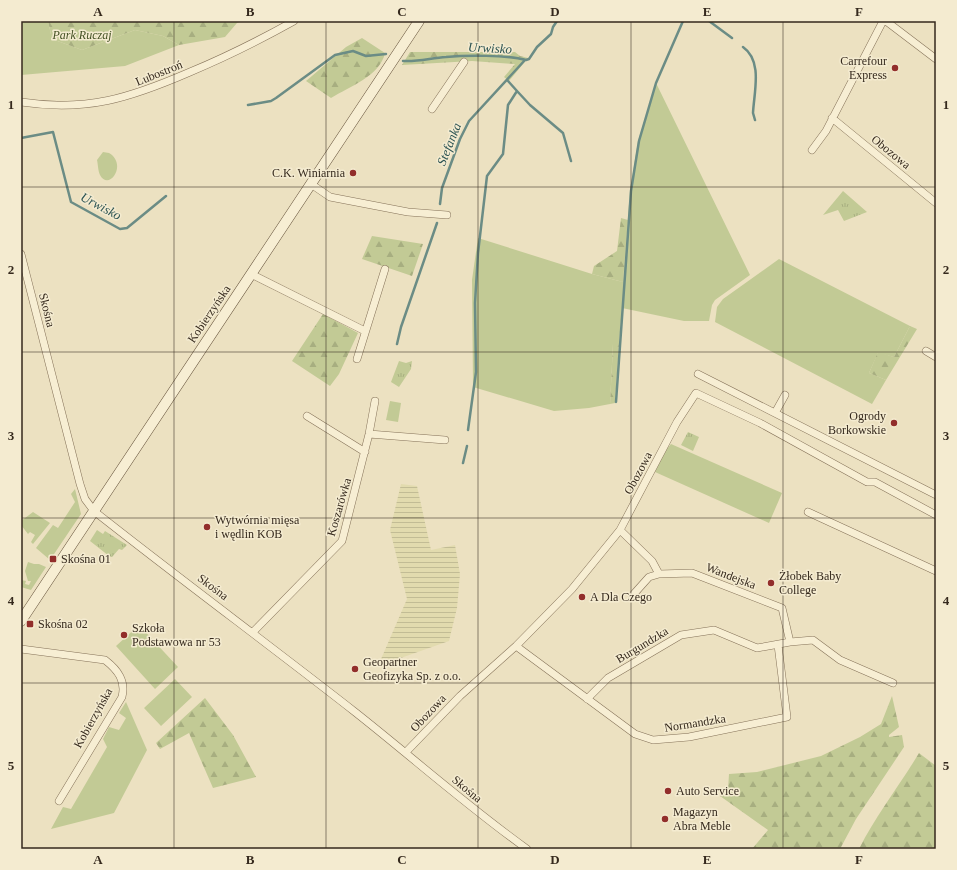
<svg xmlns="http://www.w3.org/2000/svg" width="957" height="870" font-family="'Times New Roman',serif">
<defs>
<pattern id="farmland-rules" width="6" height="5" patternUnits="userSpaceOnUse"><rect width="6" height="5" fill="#e2dbae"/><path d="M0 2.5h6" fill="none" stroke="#c2bc95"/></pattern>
<pattern id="forest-firs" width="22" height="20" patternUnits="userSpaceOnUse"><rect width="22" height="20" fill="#c2ca95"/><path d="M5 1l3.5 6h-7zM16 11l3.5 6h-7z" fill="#a7ae80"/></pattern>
<pattern id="park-tufts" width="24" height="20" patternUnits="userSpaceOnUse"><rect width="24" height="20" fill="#c2ca95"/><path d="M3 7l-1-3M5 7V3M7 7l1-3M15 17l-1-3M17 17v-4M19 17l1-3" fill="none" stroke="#a7ae80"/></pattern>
</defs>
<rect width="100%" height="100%" fill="#ece1c1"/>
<path fill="url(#farmland-rules)" d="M401,484L417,486L431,550L455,545L460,574L457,608L449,641L378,666L407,599L390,530Z"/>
<path fill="#c2ca95" d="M22,21H48L52,39L82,50L135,30L163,36L179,45L125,66L21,75Z
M656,83L750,275L715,300L712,305L709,321H684L622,308L619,344H613L610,404L589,408L554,411L473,387L472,280L478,238L592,274L623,282L630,191L638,141Z
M103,152L109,153C128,164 109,192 100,175C98,171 98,164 97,160Z
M779,259L910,326L894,357L878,353L869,373L886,380L872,404L715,322L717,307L723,299Z
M390,401L401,403L398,422L386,420Z
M671,444L782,493L769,523L655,472L665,451Z
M75,489L81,514L50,560L36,548L53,525L58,528L75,502L71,494Z
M33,512L50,523L33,544L31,542L35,535L30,532L28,534L21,525V521Z
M28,562L34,564H39L46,567L31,590L21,587V580L26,581L25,584L29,585L31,581H28L25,571Z
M139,625L178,667L155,689L116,646Z
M175,679L192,697L161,726L144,708Z
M126,702L147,750L114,813L51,829L63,807L71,809L107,747L103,739L109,727L119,730L126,718L119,713Z"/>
<path fill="url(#forest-firs)" d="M48,21H241L237,23L225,37L179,45L163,36L135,30L82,50L52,39Z
M362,38L385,53C380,76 349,87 331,98L306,81L346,47Z
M410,52H515L520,56L528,58L509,81L504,77L515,64L472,61L402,65Z
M621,218L628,220L623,282L592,274L594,266L617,251Z
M372,236L423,244L412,276L362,259Z
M323,314L358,333L339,374L330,386L292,361Z
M910,326L917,329L886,380L869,373L878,352L894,357Z
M613,344H619L615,403L610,404Z
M892,696L899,727L889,735V737L902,735L904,747L856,819L840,849H752L768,830L720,796L728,790L729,774L757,772L821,756L860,737L881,724Z
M205,698L233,735L256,777L213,788L189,733L160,749L156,743Z
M919,753L936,766V849H859C876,815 900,785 919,753Z"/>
<path fill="url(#park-tufts)" d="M843,191L867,212L844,221L838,210L823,215Z
M399,361L406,363L412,361L411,369L399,387L391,382Z
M688,432L699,437L693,451L681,445Z
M97,530L103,534L105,531L127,545L122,550L119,549L112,557L109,556L90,541Z"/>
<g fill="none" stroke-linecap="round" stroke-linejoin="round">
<path stroke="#6b8c85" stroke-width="2.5" d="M709,21L732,38
M743,47C763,61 754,92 753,113L755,120
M403,61C418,62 431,58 446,57C467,55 506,55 526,60L529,59L537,47L551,34L553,27L557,21
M517,91L530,105L563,133L571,161
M248,105L271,101L276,98L335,55L353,51L366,56L386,54
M21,138L53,132L71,202L120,229L127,228L166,196
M440,204L442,188L460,139L469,121L525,60
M397,344L401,327L437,223
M616,402L631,191L639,141L656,83L683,21
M468,430L476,372L475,303L478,253L487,176L503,154L508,105L517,91L508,81
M463,463L467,446"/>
<g stroke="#857259" stroke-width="8">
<path id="street" d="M886,21L936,59
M21,102C87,112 130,98 190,72C226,57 260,40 294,21
M432,109L464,62
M832,118L936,203
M812,150L826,131L883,21
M311,184L330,197L408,212L447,215
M21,254L80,484L85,499L94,511C180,579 268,644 355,712C412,757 467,806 527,849
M251,274L365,331
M926,351L936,357
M357,359L385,269
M698,374L936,495
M775,413L785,395
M307,416L365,452
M369,434L445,440
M808,512L936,571
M620,530L652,561L659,574L692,573L782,608L790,642
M632,596L649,577L659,574
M253,632L342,541L369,434L375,401
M516,646L635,734L653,740L689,737L787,717L778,645
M21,649L105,660C118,670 126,681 122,697L59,801
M587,699L608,678L681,635L714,630L757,648L790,642L813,640L840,660L893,683
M406,752L460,696L516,646L572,589L620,530L677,422L696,393L760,423L867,482H875L936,515"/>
</g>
<g stroke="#66533c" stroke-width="11">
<path id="secondary" d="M21,621L419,21"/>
</g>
<use href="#street" stroke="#f7eed3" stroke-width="7"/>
<use href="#secondary" stroke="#f7eed3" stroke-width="10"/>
</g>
<path fill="none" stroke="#35291d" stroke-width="1" stroke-opacity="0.55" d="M174,21V849M326,21V849M478,21V849M631,21V849M783,21V849M21,187H936M21,352H936M21,518H936M21,683H936"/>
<g fill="#922e2b" stroke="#f4ebd0" stroke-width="1.5">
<circle cx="895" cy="68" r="4"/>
<circle cx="353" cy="173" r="4"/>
<circle cx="894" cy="423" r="4"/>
<circle cx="207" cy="527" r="4"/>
<rect x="49" y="555" width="8" height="8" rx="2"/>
<circle cx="771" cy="583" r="4"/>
<circle cx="582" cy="597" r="4"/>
<rect x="26" y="620" width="8" height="8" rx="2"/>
<circle cx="124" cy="635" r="4"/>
<circle cx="355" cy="669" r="4"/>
<circle cx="668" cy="791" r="4"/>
<circle cx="665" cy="819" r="4"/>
</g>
<g text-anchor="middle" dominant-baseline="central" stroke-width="3" stroke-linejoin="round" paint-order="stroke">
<g font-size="12" font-style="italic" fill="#445124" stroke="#f4ebd0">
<text x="82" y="35">Park Ruczaj</text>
</g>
<g font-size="12" fill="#35291d" stroke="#f4ebd0" text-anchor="start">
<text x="887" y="61" text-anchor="end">Carrefour<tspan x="887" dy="14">Express</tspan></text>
<text x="345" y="173" text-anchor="end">C.K. Winiarnia</text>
<text x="886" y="416" text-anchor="end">Ogrody<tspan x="886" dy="14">Borkowskie</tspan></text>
<text x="215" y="520">Wytwórnia mięsa<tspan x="215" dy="14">i wędlin KOB</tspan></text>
<text x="61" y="559">Skośna 01</text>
<text x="779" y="576">Żłobek Baby<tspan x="779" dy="14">College</tspan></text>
<text x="590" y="597">A Dla Czego</text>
<text x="38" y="624">Skośna 02</text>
<text x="132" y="628">Szkoła<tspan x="132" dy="14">Podstawowa nr 53</tspan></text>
<text x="363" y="662">Geopartner<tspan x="363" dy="14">Geofizyka Sp. z o.o.</tspan></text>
<text x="676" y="791">Auto Service</text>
<text x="673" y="812">Magazyn<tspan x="673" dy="14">Abra Meble</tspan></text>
</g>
<g font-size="12" fill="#35291d" stroke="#f4ebd0">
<text transform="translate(159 73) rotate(-22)">Lubostroń</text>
<text transform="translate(891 152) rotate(39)">Obozowa</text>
<text transform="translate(47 310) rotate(76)">Skośna</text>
<text transform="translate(209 314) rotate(-56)">Kobierzyńska</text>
<text transform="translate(638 473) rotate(-62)">Obozowa</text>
<text transform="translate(339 507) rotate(-74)">Koszarówka</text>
<text transform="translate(731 576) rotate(21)">Wandejska</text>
<text transform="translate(213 587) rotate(37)">Skośna</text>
<text transform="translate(642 645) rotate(-31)">Burgundzka</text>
<text transform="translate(428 713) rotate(-47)">Obozowa</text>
<text transform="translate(93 718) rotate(-61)">Kobierzyńska</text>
<text transform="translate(695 723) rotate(-9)">Normandzka</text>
<text transform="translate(467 789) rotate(40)">Skośna</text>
</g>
<g font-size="13" font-style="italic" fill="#2d5453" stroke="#f4ebd0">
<text transform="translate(490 48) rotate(3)">Urwisko</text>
<text transform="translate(449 144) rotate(-68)">Stefanka</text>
<text transform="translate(101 206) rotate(28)">Urwisko</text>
</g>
</g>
<rect width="957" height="870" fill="none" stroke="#f4ebd0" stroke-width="44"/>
<rect x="22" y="22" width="913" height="826" fill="none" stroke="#35291d" stroke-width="1.5"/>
<g font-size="13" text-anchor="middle" font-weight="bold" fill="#35291d">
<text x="98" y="16">A</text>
<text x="250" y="16">B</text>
<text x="402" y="16">C</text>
<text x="555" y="16">D</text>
<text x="707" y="16">E</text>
<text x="859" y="16">F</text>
<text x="11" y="109">1</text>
<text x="946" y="109">1</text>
<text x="11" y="274">2</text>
<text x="946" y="274">2</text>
<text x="11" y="440">3</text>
<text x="946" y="440">3</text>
<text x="11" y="605">4</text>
<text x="946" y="605">4</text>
<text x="11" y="770">5</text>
<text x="946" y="770">5</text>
<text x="98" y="864">A</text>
<text x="250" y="864">B</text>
<text x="402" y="864">C</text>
<text x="555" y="864">D</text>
<text x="707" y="864">E</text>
<text x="859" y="864">F</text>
</g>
</svg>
